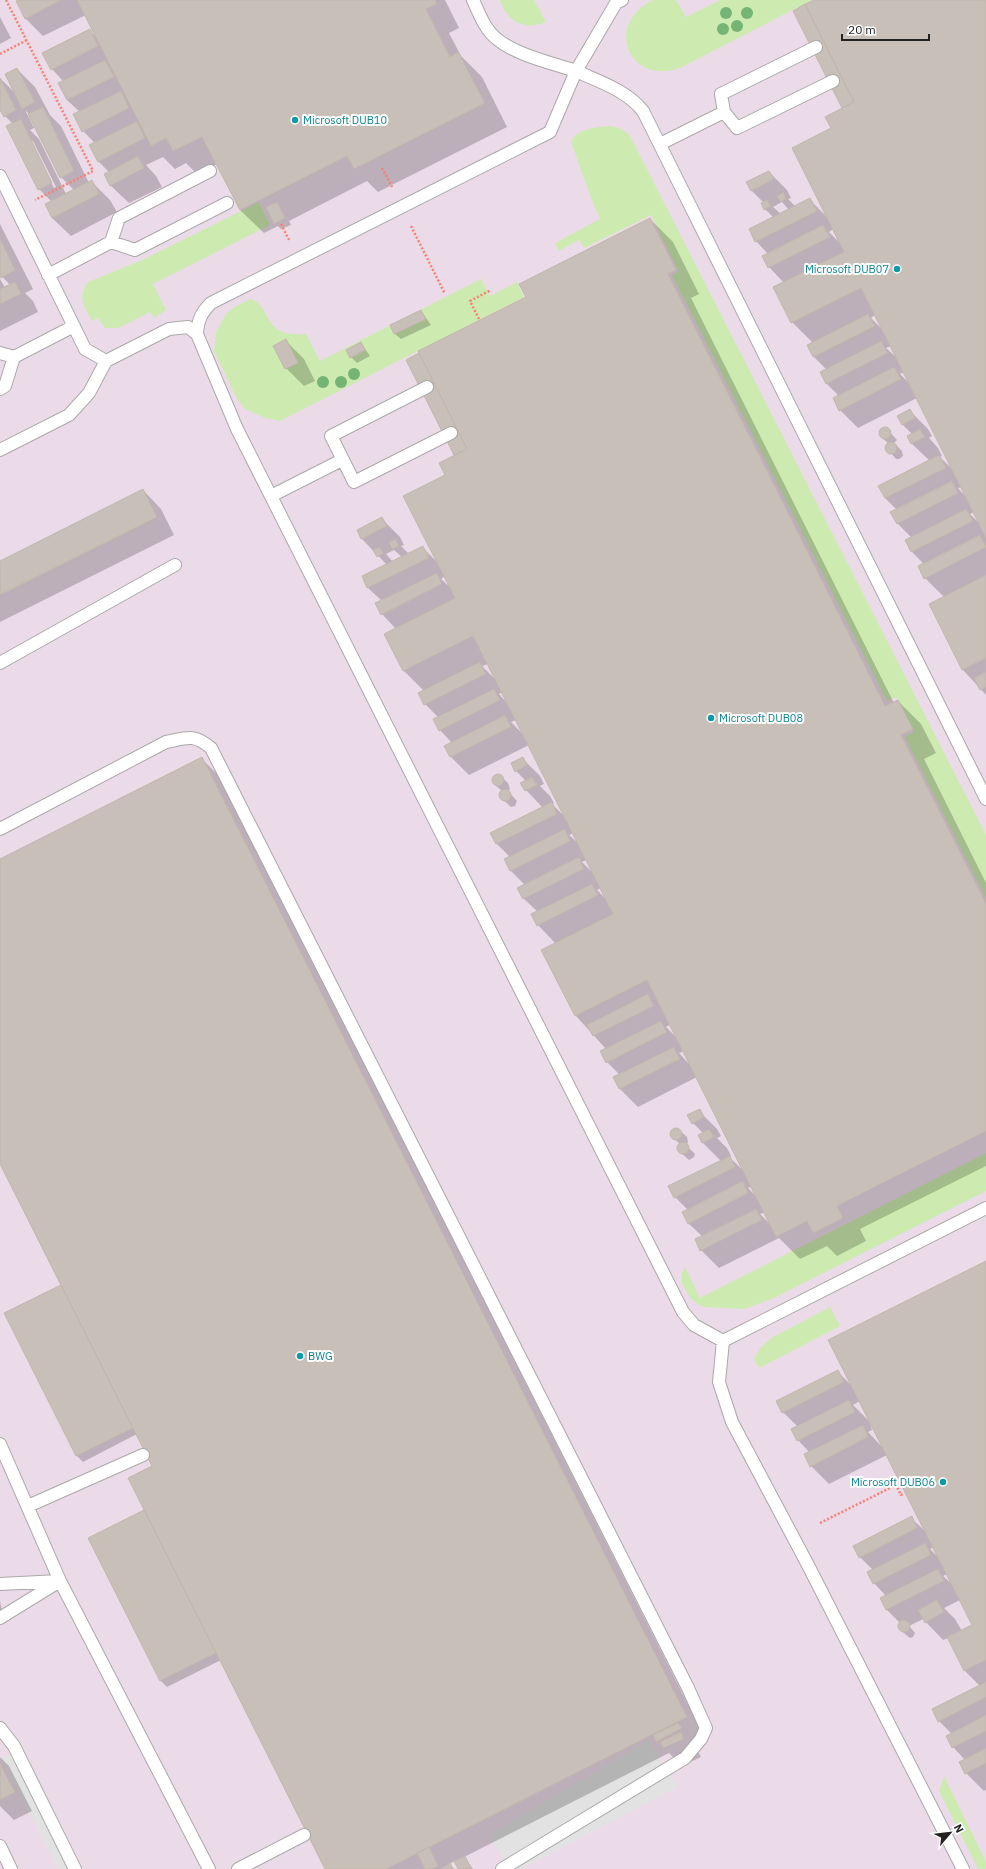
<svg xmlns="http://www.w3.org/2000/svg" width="986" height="1869" font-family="'IBM Plex Sans',sans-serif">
<rect width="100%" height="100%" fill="#f2efe9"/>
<path fill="#ebdbe8" d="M0,0H986V1869H0Z"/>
<path fill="#cdebb0" d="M500,0H534L546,22C525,31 507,22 500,0Z
M653,0H676L686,17L720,0H812L682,67C631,88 602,25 653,0Z
M610,126L619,128L629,134L986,835V898L905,737L914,732L896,697L887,701L672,275L679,272L651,215L584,248L579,240L559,251L555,243L600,219C588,194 582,169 571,143C574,129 598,127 610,126Z
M259,202L270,225L153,284L166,310L154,318L150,312L118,328H105L98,318L92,321C84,307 77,297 88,282L142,260Z
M481,279L490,296L517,282L524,297L280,421L265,418L245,409L237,399L214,351L216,332L226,314L233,308L250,299C273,305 260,338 306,334L320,361Z
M986,1153V1191L774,1298L744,1309L704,1307L697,1304L689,1296L682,1284V1273L685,1267L700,1298Z
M830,1307L840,1326L759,1368L754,1359L761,1347L773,1337Z
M944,1776L986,1862V1869H978L939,1791Z"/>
<path fill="#e2e2e2" d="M649,1740L677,1787L522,1869H509L489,1835Z
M13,1753L72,1869H58L2,1758Z"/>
<path fill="#0003" fill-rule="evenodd" d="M21,0H445L459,28L449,33L461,56L482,77L507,127L378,192L367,181L289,221L291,225L281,229L278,226L264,233L240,210L217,164L197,174L186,163L175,169L163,157L146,165L156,176L162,187L129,203L110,185L109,172L99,162L91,146L95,143L83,131L80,112L67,100L59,84L64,82L52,69L89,30L97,37L86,15L43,36L25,18Z
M816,0H986V695L963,670L930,604L944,597L925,578L924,564L912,552L906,540L912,538L898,524L897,510L885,498L930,461L912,444L908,436L912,434L903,425L910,411L928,429L932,436L929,438L938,448L942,456L940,457L952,469L917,398L858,428L840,410L839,396L827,384L821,373L827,370L814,357L809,345L813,343L792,322L784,283L769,267L768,254L756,241L774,218L765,209L764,203L751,190L769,172L787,190L791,198L788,199L796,207L810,200L826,216L833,129L844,108ZM782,202L789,210L781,214L773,207ZM833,229L840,243L829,232ZM875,315L882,329L871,318ZM891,346L896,357L886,348ZM904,372L909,383L900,374ZM962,487L966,497L958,488ZM974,512L980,524L970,514Z
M0,17L11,38L0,44Z
M17,69L35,87L50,115L61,126L89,183L92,182L110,200L117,212L71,236L52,218V202L39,189L13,124L5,116L0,108V78L15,93ZM25,110L30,115L61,177L74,190L66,194L39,139L30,130L34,128ZM30,141H33L56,187L54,188Z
M650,219L673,242L699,294L691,298L894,703L898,701L921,724L936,753L924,759L986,883V1166L860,1229L866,1241L837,1256L827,1246L800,1259L779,1238L719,1268L701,1250L702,1236L688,1223V1210L675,1197L721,1161L703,1143L699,1135L703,1133L693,1123L699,1111L717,1129L721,1136L717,1138L727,1148L731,1156L729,1157L744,1171L697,1077L638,1107L620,1089L615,1078L620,1075L607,1062L606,1049L576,1016L543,951L556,944L538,925V912L524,899L519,888L525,885L510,870V857L497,844L492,833L543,808L526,790V781L516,771L522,758L540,776L544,784L540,786L550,796L554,803L552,804L564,816L529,745L469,775L451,757L446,746L452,743L440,730L439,718L425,704L424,691L404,671L386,634L396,629L382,614V601L368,588L363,577L387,565L362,539L358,531L382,519L400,537L404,545L401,546L409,554L422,547L438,563L446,475L527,298ZM394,550L402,557L393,562L386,554ZM445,576L451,588L441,579ZM488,664L495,679L482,666ZM502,692L507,703L499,694ZM516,720L523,734L511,722ZM573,833L578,843L569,835ZM586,860L592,872L582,862ZM601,888L605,898L597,890ZM671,1024L677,1038L666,1027ZM684,1051L690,1065L679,1053ZM752,1186L757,1197L748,1188ZM765,1212L771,1225L760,1214Z
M0,224L33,289L25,293L33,301L38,312L0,331V279L5,288L10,285L0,274Z
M421,311L431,325L401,339L395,334L392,326Z
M286,341L304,359L315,381L304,386L286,368Z
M361,343L370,356L357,363L351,357Z
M883,428H886L897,440L894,443L902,451L903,456L899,459H896L886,447L888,443L880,436V432Z
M143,490L161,509L174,535L0,622V562Z
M201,758L219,776L704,1736L696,1748L701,1757L682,1766L669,1753L464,1857L473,1869H459L455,1861L449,1864L454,1869H326L221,1660L167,1687L161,1681L89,1539L144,1511L147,1515L154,1467L137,1434L83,1462L77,1456L5,1314L62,1285L0,1162V860Z
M499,775L508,783L510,789L508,791L517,801L515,806L511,807L500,797V794L502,791L493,783V779L494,776Z
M678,1129L687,1137L688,1142L686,1145L695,1154L694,1157L689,1160L678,1150V1147L680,1144L671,1136L673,1130Z
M986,1262V1790L984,1791L966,1773L965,1760L953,1747L952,1734L939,1721L980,1686L965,1671L948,1638L943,1640L923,1619L909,1626L915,1633L913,1637L910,1638L899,1629L900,1623L887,1610L881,1599L886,1596L874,1583L873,1570L860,1557L911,1518L925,1531L887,1455L829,1484L811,1466L810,1453L798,1440L792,1430L798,1427L783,1412L838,1372L852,1386ZM860,1401L882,1447L868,1432L872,1430L869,1421L853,1405ZM934,1547L938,1557L930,1549ZM947,1574L952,1584L943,1576ZM960,1600L973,1625L962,1631L955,1619L944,1608Z
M0,1601L2,1611L0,1612Z
M0,1757L9,1766L32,1811L14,1820L0,1806Z"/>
<path fill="#c7bfb8" stroke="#c4b6ab" d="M19,0H61L25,19L16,1Z
M77,0H435L437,4L426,9L450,57L458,52L485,103L354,169L347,156L240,210L202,137L173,151L166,138L151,146Z
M814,0H986V538L861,288L791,323L773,287L844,252L792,148L831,128L825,117L854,102L805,4Z
M805,4L854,102L842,108L793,11Z
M90,29L98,46L51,70L42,53Z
M105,60L114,77L67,100L58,83Z
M17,68L35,102L22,109L5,74Z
M0,78L16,110L4,117L0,110Z
M121,91L129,108L82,132L73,114Z
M43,107L74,171L60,178L28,114Z
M21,119L52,183L38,190L6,126Z
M137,121L145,138L98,162L89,145Z
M138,156L144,168L110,186L104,174Z
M769,171L774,179L751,191L746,182Z
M92,180L99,194L52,218L45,204Z
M783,192L786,199L780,202L777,196Z
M810,198L817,211L755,242L749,229Z
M767,200L771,206L764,210L761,203Z
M277,202L285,218L274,224L266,207Z
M650,218L676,270L668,274L885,706L898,700L913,729L901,735L986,904V1131L837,1206L843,1218L813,1233L807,1221L776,1237L647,980L575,1016L541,950L613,914L473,636L403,671L384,634L455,598L403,496L445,475L439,463L467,449L418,351L526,297L519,284Z
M823,225L830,237L768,268L762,256Z
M0,239L15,270L1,278L0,276Z
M15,282L21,294L0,304V289Z
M421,310L426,319L394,334L390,325Z
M868,314L875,326L813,357L807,345Z
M286,339L298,363L285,369L273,346Z
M881,341L888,353L826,384L820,372Z
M361,342L365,350L350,358L346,350Z
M419,353L467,449L454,455L406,360Z
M894,367L901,379L839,411L833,398Z
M910,409L915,418L902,425L897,416Z
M879 433a6 6 0 1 1 12 0a6 6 0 1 1-12 0Z
M920,429L925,437L911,444L907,436Z
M885 448a6 6 0 1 1 12 0a6 6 0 1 1-12 0Z
M939,455L946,468L885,498L878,486Z
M952,481L958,493L897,524L890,512Z
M143,489L157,517L0,595V561Z
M966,509L973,521L911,552L905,540Z
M382,517L387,526L361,539L357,530Z
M980,535L986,547L924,579L918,566Z
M395,539L399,546L392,549L389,542Z
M423,546L429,558L367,588L362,576Z
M380,547L383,553L377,557L373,550Z
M437,573L442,584L381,615L375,603Z
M986,575V658L962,670L929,604Z
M480,662L486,674L424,705L418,693Z
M986,672V687L980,690L974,678Z
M494,689L500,700L439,731L433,719Z
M505,715L511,727L450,757L444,746Z
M202,757L687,1717L386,1869H325L128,1478L152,1466L0,1164V859Z
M523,757L527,765L515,772L511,763Z
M492 780a6 6 0 1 1 12 0a6 6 0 1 1-12 0Z
M532,777L537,785L525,791L520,783Z
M499 795a6 6 0 1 1 12 0a6 6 0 1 1-12 0Z
M552,802L557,814L496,844L490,833Z
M565,829L570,841L510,871L504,859Z
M579,857L584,869L523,899L517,888Z
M592,884L598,895L537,926L531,914Z
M648,994L654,1006L593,1036L587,1025Z
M661,1021L667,1032L606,1063L600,1051Z
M674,1047L680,1059L619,1089L613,1077Z
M700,1109L704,1117L692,1124L687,1115Z
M670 1134a6 6 0 1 1 12 0a6 6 0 1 1-12 0Z
M709,1129L714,1137L702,1143L698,1135Z
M677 1148a6 6 0 1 1 12 0a6 6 0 1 1-12 0Z
M730,1156L735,1167L674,1198L668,1186Z
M743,1181L748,1193L688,1224L682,1212Z
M756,1209L762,1220L700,1251L695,1239Z
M986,1261V1660L964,1671L947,1637L972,1625L828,1340Z
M61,1285L133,1428L76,1456L4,1313Z
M838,1370L844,1382L782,1413L776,1401Z
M849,1400L855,1412L797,1441L791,1429Z
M863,1425L868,1437L810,1467L804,1454Z
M144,1510L216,1653L160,1681L88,1538Z
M912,1516L917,1528L859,1558L853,1546Z
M925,1543L931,1555L873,1584L867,1572Z
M938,1569L944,1581L886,1610L880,1598Z
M937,1600L944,1612L925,1623L918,1610Z
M898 1626a6 6 0 1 1 12 0a6 6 0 1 1-12 0Z
M986,1682V1697L938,1722L932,1709Z
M986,1715V1731L952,1748L946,1736Z
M678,1723L682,1728L656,1742L653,1735Z
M681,1732L684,1739L663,1748L660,1742Z
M986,1748V1763L965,1774L959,1762Z
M0,1764L15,1792L0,1800Z
M429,1847L438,1866L432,1869H425L417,1853Z
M465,1856L471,1868L458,1869L454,1861Z
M450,1863L453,1869H442V1868Z"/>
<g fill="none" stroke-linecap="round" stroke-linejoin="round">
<g stroke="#a9a9a9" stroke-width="14">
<path id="service" d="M473,0C479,13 485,30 497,39C516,55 552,63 576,71L550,132L211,303C201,313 198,320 197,334L237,429L683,1312L694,1325L723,1341
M622,0L616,3L576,71C600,82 626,90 643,111L986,799
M816,47L721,94L724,112L737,128L833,81
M660,144L724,112
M210,171L119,218L111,242L135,250L227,203
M0,176L85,349L106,361
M48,275L111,242
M0,353L14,357L5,386L0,389
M14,357L74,326
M427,387L331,436L354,482L451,433
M0,450L69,415L89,393L106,361L169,329L188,327L197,334
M271,496L342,460
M0,663L175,565
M0,829L166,742C187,738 193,733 211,748L688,1688L706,1728L701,1739L685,1758L502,1869
M0,1444L60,1581L209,1869
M28,1506L143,1455
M0,1584L59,1581
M0,1618L60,1581
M0,1728L14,1746L75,1869
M0,1846L11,1869
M238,1869L304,1835
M963,1869L809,1567L732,1422L719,1382L723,1341L986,1208"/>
</g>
<path stroke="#fa8072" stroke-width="2.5" stroke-dasharray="2 2" stroke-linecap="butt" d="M6,0L93,171L35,200
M0,54L27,40
M382,168L392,187
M281,224L289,240
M411,226L445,294
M479,319L470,301L491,290
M820,1523L896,1485L901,1495L904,1493"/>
<use href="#service" stroke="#fff" stroke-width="12"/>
</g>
<g fill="#74b475">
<circle cx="726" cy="13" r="6"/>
<circle cx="747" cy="13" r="6"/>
<circle cx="737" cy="26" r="6"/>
<circle cx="723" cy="29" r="6"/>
<circle cx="354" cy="374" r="6"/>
<circle cx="323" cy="382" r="6"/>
<circle cx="341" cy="382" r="6"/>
</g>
<g fill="#0f9aa8" stroke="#fff" stroke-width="1.5">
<circle cx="295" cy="120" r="4"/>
<circle cx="897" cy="269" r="4"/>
<circle cx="711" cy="718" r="4"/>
<circle cx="300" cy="1356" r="4"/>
<circle cx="943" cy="1482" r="4"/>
</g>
<g text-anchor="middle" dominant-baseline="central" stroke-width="4" stroke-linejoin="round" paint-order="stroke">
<g font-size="11" fill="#0d838f" stroke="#fff" text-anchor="start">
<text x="303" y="120">Microsoft DUB10</text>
<text x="889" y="269" text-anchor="end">Microsoft DUB07</text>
<text x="719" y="718">Microsoft DUB08</text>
<text x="308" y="1356">BWG</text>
<text x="935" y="1482" text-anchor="end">Microsoft DUB06</text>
</g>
</g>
<g transform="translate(950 1833) rotate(62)" stroke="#ffffff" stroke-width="3" paint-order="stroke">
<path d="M0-3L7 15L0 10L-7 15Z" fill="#222222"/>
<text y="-6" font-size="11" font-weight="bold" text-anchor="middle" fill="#222222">N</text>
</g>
<path d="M842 34v6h87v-6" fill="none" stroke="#222222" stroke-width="2"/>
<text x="848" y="34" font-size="12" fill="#222222" stroke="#ffffff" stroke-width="3" paint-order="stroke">20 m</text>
</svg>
